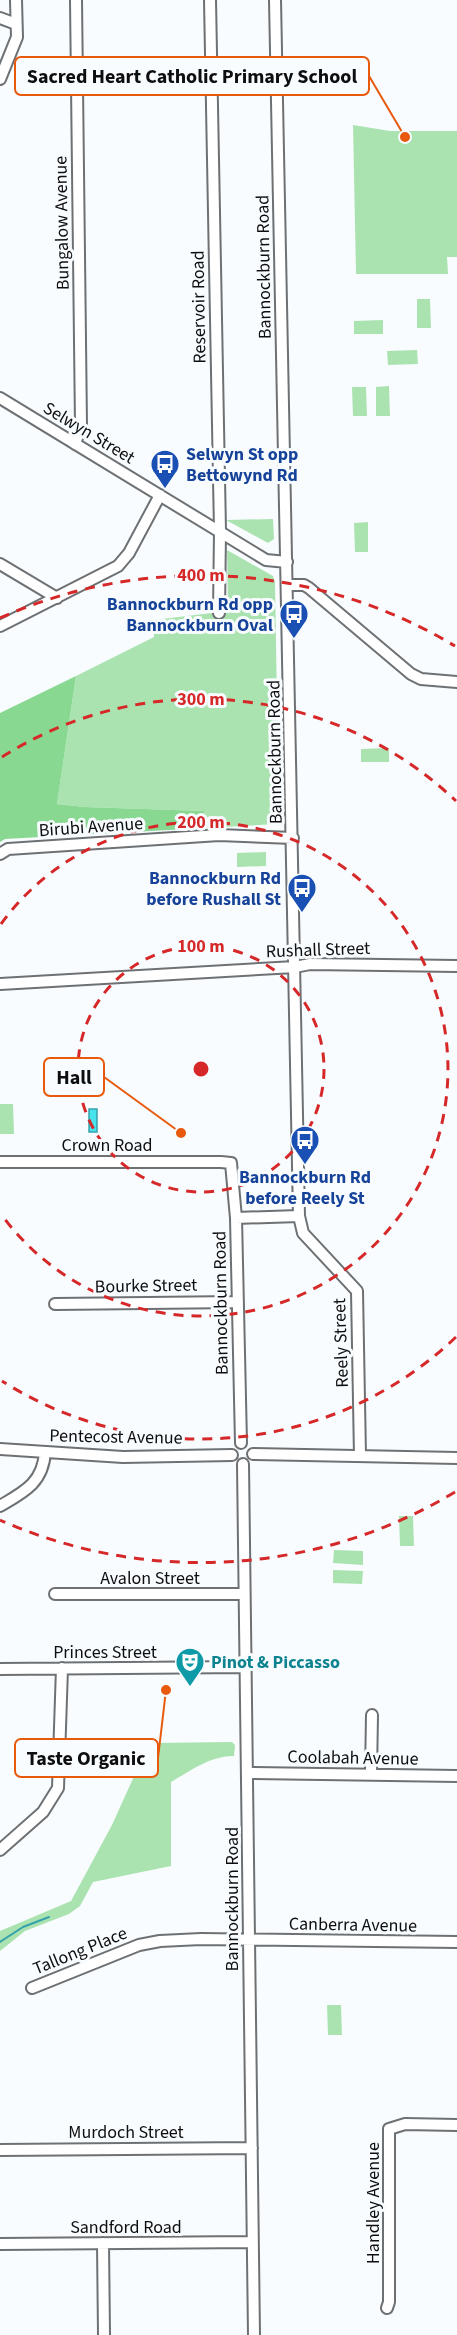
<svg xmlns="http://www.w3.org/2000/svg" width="457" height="2335" font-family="'Source Sans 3',sans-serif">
<rect width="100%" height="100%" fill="#f8fcff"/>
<path fill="#abe3b0" d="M353,125L390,131H457V257H447L448,274H356Z
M417,299H430L431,328H417Z
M383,320V334H354V321Z
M417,350L418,364L388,365L387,351Z
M389,386L390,416H376V387Z
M352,387H366L367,416H353Z
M273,519L274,539L268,543L226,520Z
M368,522V552H355L354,523Z
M227,550L273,576L275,582L279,824L206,828L204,811L85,807L57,804L76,676L154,637V620L228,611Z
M389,748V762H361V749Z
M266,852V866L237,867V853Z
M0,1104H13L14,1134H0Z
M399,1516H413L414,1546H400Z
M334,1550L363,1551V1565L333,1563Z
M333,1570L363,1571L362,1584L333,1583Z
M232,1742L235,1745L234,1756C210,1756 192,1770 171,1782V1866L93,1882L80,1906L69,1914L25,1931L0,1951V1931L71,1901L112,1825L149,1743Z
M327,2005H341L342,2035H328Z"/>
<path fill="#88d891" d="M76,676L57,804L85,807L204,811L206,828L5,839L0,842V713Z"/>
<path fill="#48e3ed" stroke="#36a3aa" stroke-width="1.5" d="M89,1109H97V1132H89Z"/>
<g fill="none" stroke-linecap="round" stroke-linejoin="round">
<path stroke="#36a3aa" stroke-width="2" d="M0,1942L23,1927L49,1917"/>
<g stroke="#6e7174" stroke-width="14">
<path id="minor" d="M210,0L220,531L219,613
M275,0L299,1216L303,1233L357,1291L360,1456
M0,18L16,24
M0,79L17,37L16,0
M0,398L266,560L287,562
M75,444L81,426L76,0
M0,564L57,598
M287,585H304L309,588L411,674L421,679L457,682
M0,626L118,566L129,553L160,495
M0,854L8,849L219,835L293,838
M0,984L295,967L310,964L457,966
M0,1162H221L231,1163L236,1218L241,1443
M236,1218L299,1216
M55,1304L238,1302
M0,1449L123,1457L232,1455
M253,1454L457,1458
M243,1464L254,2335
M0,1506C24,1492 43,1483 45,1452
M55,1594H244
M0,1669L246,1667
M248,1773L457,1776
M371,1774L372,1715
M0,1850L43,1812L58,1788L62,1668
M32,1988L139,1945L160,1941L201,1939L457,1942
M0,2150L252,2148
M103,2243L104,2335
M0,2244L252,2242
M387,2308L389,2302V2129L405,2124L457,2125"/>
</g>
<use href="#minor" stroke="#fff" stroke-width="10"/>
</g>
<g fill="none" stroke="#d62828" stroke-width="3" stroke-dasharray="10 8">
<circle cx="201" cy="1069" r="123"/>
<path d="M1 924A247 247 0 1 1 1 1214"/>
<path d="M456 1337A370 370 0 0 1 2 1381M2 757A370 370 0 0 1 456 801"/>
<path d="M455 1492A494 494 0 0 1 0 1520M0 618A494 494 0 0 1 455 646"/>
</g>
<defs>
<g id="bus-pin" transform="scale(1.5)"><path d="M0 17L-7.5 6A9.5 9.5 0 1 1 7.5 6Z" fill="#1a4fb4" stroke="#f8fcff"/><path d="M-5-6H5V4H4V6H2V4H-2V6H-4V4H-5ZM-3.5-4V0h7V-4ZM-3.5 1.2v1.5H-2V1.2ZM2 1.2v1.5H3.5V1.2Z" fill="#fff"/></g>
<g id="theatre-pin" transform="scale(1.5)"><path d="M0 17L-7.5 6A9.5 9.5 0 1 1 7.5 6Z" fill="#0f9aa8" stroke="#f8fcff"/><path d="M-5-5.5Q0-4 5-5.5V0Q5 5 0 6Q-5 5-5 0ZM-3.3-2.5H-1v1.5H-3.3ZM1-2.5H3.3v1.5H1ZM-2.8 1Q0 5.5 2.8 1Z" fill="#fff"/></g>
</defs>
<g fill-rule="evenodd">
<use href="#bus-pin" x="165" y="464"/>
<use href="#bus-pin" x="294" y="614"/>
<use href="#bus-pin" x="302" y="888"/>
<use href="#bus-pin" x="305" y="1140"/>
<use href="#theatre-pin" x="190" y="1662"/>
</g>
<g text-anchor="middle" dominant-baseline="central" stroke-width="6" stroke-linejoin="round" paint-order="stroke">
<g font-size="18" fill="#0d0e0f" stroke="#f8fcff">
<text transform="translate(62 223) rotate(-91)">Bungalow Avenue</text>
<text transform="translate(264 267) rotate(-91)">Bannockburn Road</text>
<text transform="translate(199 307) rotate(-91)">Reservoir Road</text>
<text transform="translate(89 433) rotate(31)">Selwyn Street</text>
<text transform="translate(275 752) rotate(-91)">Bannockburn Road</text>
<text transform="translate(91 827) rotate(-4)">Birubi Avenue</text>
<text transform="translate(318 950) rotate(-2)">Rushall Street</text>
<text x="107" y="1145">Crown Road</text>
<text transform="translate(146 1286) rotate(-1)">Bourke Street</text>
<text transform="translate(221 1303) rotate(-91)">Bannockburn Road</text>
<text transform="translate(341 1343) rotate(-92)">Reely Street</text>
<text transform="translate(116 1437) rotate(1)">Pentecost Avenue</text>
<text x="150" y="1578">Avalon Street</text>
<text x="105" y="1652">Princes Street</text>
<text transform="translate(353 1758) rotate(1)">Coolabah Avenue</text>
<text transform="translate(232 1899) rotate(-90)">Bannockburn Road</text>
<text transform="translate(353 1925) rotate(1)">Canberra Avenue</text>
<text transform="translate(80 1951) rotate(-22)">Tallong Place</text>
<text x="126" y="2132">Murdoch Street</text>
<text transform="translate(373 2203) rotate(-90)">Handley Avenue</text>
<text x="126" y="2227">Sandford Road</text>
</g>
<g font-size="18" font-weight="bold" fill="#164399" stroke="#f8fcff" text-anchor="end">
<text x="186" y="454" text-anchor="start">Selwyn St opp<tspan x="186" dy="21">Bettowynd Rd</tspan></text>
<text x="273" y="604">Bannockburn Rd opp<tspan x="273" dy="21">Bannockburn Oval</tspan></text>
<text x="281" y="878">Bannockburn Rd<tspan x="281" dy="21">before Rushall St</tspan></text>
<text x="305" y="1177" text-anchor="middle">Bannockburn Rd<tspan x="305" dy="21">before Reely St</tspan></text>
</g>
<g font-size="18" font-weight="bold" fill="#0d838f" stroke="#f8fcff" text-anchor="start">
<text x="211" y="1662">Pinot &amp; Piccasso</text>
</g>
</g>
<circle cx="201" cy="1069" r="9" fill="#d62828" stroke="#f8fcff" stroke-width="3"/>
<g font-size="18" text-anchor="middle" font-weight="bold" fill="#d62828" stroke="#f8fcff" stroke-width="6" stroke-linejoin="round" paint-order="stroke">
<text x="201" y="581">400 m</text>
<text x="201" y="705">300 m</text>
<text x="201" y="828">200 m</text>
<text x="201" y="952">100 m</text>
</g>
<path fill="none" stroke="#e8590c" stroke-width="2" d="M405 137L369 76M181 1133L104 1077M166 1690L158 1758"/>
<g fill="#e8590c" stroke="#f8fcff" stroke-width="2">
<circle cx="405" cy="137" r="6"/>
<circle cx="181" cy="1133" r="6"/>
<circle cx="166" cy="1690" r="6"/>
</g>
<g fill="#f8fcff" stroke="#e8590c" stroke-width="2">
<rect x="15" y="57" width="354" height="38" rx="6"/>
<rect x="44" y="1058" width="60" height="38" rx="6"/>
<rect x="15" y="1739" width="143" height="38" rx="6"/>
</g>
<g font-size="20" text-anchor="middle" font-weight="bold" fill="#0d0e0f">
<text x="192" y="83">Sacred Heart Catholic Primary School</text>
<text x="74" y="1084">Hall</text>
<text x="86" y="1765">Taste Organic</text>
</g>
</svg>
